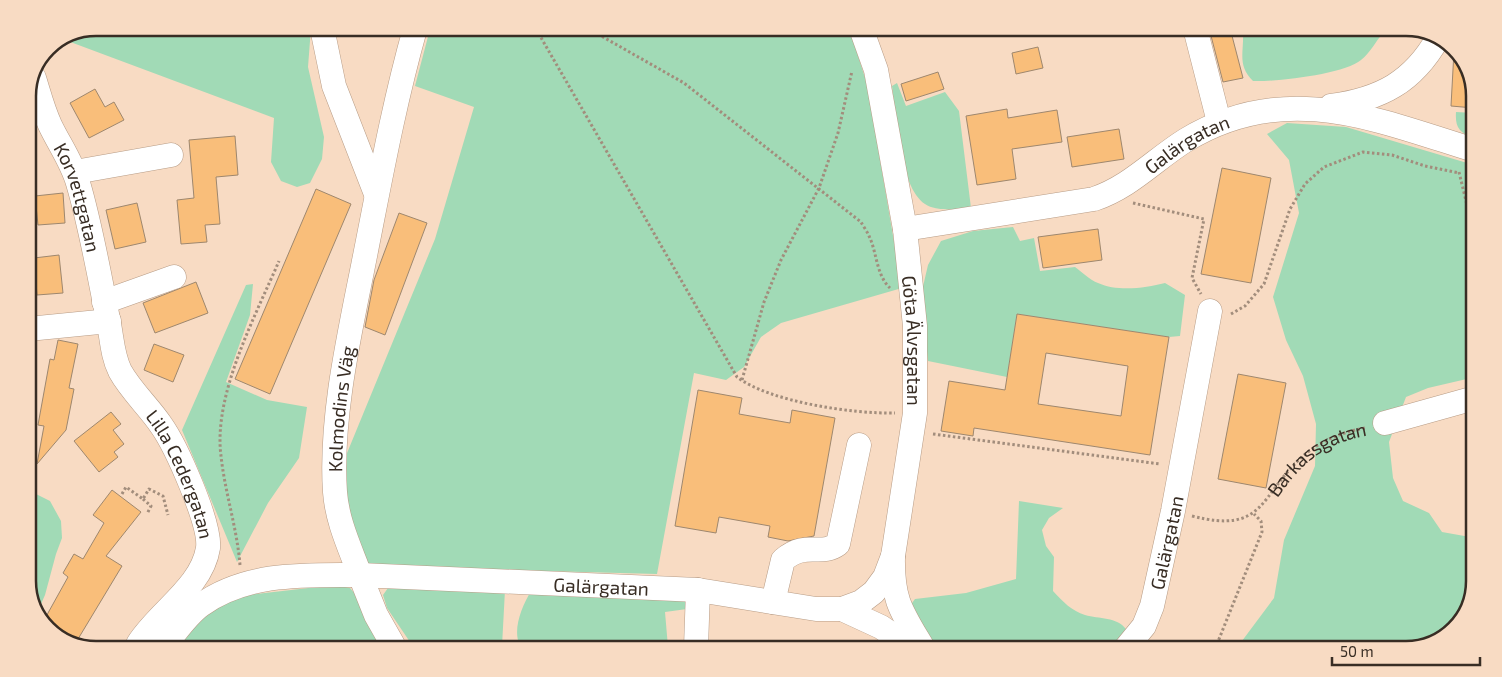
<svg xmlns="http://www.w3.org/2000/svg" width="1502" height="677" font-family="'Exo 2',sans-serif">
<rect width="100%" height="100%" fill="#f8dbc3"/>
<path fill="#a1dab6" d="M97,28H311L308,67L324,137L322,159L310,183L297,187L281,181L271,162L274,118L65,40Z
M430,29L850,31L867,84L902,288L781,323L761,337L744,367L726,380L694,373L657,574L366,566C352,526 343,501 345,458L435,239L474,107L415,86Z
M1243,32L1383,33C1376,41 1370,53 1361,60C1345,74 1276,82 1253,81C1237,65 1244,53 1243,32Z
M897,83L906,106L945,92L959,111L971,208C957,209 937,212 925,204C899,186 896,115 892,86Z
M1456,112L1474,113V138C1459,133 1455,127 1456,112Z
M1287,123L1346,127L1474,165L1471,378L1428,388L1406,397L1389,442L1393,478L1403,501L1429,513L1442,532L1470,537L1469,607L1444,638L1406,649H1236L1274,598L1284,540L1315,466L1316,424L1303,376L1286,340L1273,297L1299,213L1289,160L1267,134Z
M1013,227L1020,241L1034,238L1040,271L1075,267C1082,272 1090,280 1098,283C1118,292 1145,288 1165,283L1185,295L1180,336L1169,337L1017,314L1007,377L928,361L921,295L928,265L941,241L973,231Z
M253,284L250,315L226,382L267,400L307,407L299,458L268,503L237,562L182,430L246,285Z
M28,490L50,501L61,521L62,538L56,554L45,595L37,613L28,585Z
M1019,501L1063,508L1049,518L1042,530L1046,546L1054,557L1053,591C1063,602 1072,611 1085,615C1099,619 1117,617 1126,629L1119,640L1108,648L1030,646L943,648L930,640L909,607L915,599L966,593L1016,579Z
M335,585L350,588L361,601L387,645H177L210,610L239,596Z
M388,588L505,590L502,646L412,645L387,608L383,595Z
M531,591L685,599L687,609L665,612L668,647L520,646C512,630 522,606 531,591Z"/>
<path fill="#f9be7a" stroke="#9e876e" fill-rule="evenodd" d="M1210,32H1231L1243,78L1223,82Z
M1038,47L1043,68L1016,74L1012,53Z
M1454,51L1463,58L1474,92V108L1451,106Z
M938,72L944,89L906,101L901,84Z
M95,89L105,107L114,102L124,120L89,138L70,103Z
M1007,109L1008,118L1057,110L1062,142L1012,149L1016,179L977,185L966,116Z
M1119,129L1124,159L1072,167L1067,137Z
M235,136L238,175L216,177L220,224L205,225L207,242L181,244L177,200L194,198L189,140Z
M1222,168L1271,178L1251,283L1201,274Z
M316,189L351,204L270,394L235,379Z
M63,193L65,223L38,225L35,196Z
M137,203L146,242L115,249L106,210Z
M399,213L427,223L385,335L365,327L374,280Z
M1098,229L1102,260L1043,268L1038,237Z
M59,255L63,293L37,295L34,258Z
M196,282L208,313L155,333L143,303Z
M1017,314L1169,337L1150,455L974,428L973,436L941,431L949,381L1005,390ZM1046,353L1128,366L1121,416L1038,404Z
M58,340L78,344L69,388L74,389L66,430L37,464L44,426L38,425L50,359L54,360Z
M154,344L184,355L173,382L144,370Z
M1238,374L1286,383L1266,488L1218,479Z
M698,390L742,398L739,414L790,423L792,410L835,418L814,536L788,541L768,537L770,526L719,517L716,533L675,526Z
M111,412L121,424L113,430L124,444L114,452L118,457L99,472L74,441Z
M112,490L141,512L106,556L122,566L75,644H70L43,622L68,577L63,573L74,554L83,559L104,523L93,515Z"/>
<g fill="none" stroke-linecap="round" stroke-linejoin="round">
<g stroke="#b79c86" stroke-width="25">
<g id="minor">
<path d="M322,28L334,86L376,194"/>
<path id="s2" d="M862,31L876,70L905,229L915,326V413L893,556C892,600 901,611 923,648"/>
<path d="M1196,32L1219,122"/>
<path id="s3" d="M34,78C39,94 43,110 50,125C59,144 72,162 78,183C91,227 99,274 108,319C112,337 112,355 120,371C131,391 149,407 161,425C176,446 211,524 208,548C202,587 158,612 138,644"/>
<path d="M1331,106C1381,99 1413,82 1438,38"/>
<path d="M75,172L171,155"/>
<path id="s4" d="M905,229L1094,199C1130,187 1154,160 1186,140C1285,80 1374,119 1474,150"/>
<path d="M104,302L174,277"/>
<path d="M28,329L109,321"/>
<path d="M1385,423L1471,399"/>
<path d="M773,602L783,560C807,540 820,557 838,544L859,445"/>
<path d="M842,609L881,627L912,648"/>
<path id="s5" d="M165,645C176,632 187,615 201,605C247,572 305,575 360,575C350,548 337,521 335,492C330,420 349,336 363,266C379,186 393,107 415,29"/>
<path id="s6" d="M393,645L376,615L360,575L698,590L816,609H842L861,602L874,592L885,577L893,556"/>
<path d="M696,647L698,590"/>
<path id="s7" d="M1126,648L1144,626L1152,606L1173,511L1210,311"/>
</g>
</g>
<g stroke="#a28d7c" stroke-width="3" stroke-dasharray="2.5 2.5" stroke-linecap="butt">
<path d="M536,29L737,377C770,402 853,414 895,413"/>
<path d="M589,29L684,83L861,222C863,226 867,231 869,236C877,252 876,275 890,288"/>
<path d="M1459,172L1473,230"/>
<path d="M1133,203L1204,219L1192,278L1201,294"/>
<path d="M1231,314L1245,306L1264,284L1290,209L1305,184L1324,167L1363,152L1392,155L1425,166L1459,173"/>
<path d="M742,380L764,302L781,260L819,188L838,133L852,71"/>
<path d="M933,434L1160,464"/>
<path d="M122,494L126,487L143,499L149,489L163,496L168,515"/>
<path d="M143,499L151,506L147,514"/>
<path id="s1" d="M1192,516C1266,535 1259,495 1303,456C1320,441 1342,432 1365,428"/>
<path d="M240,565C237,528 225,493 221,456C213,395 255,317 279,261"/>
<path d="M1215,649L1262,532L1261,521L1254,514"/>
</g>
<use href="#minor" stroke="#fff" stroke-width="24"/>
</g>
<g text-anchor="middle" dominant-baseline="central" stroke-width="5" stroke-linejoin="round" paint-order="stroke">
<g font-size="19" fill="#382d24" stroke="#f8dbc3">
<text stroke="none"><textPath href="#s4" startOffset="300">Galärgatan</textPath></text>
<text stroke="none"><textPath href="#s3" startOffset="128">Korvettgatan</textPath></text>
<text stroke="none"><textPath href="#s2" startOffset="315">Göta Älvsgatan</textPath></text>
<text stroke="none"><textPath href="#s5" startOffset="389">Kolmodins Väg</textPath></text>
<text stroke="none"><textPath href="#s1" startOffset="149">Barkassgatan</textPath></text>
<text stroke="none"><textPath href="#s3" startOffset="428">Lilla Cedergatan</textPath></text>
<text stroke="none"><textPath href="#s7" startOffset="115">Galärgatan</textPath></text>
<text stroke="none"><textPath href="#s6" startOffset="319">Galärgatan</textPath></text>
</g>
</g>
<path d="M0 0H1502V677H0ZM96 36H1406A60 60 0 0 1 1466 96V581A60 60 0 0 1 1406 641H96A60 60 0 0 1 36 581V96A60 60 0 0 1 96 36Z" fill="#f8dbc3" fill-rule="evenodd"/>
<path fill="none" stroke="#382d24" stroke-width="2.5" d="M96 36H1406A60 60 0 0 1 1466 96V581A60 60 0 0 1 1406 641H96A60 60 0 0 1 36 581V96A60 60 0 0 1 96 36Z"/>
<path d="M1332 657v8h148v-8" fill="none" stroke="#382d24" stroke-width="2.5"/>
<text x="1340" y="657" font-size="15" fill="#382d24" stroke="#f8dbc3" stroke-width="4" paint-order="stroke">50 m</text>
</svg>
